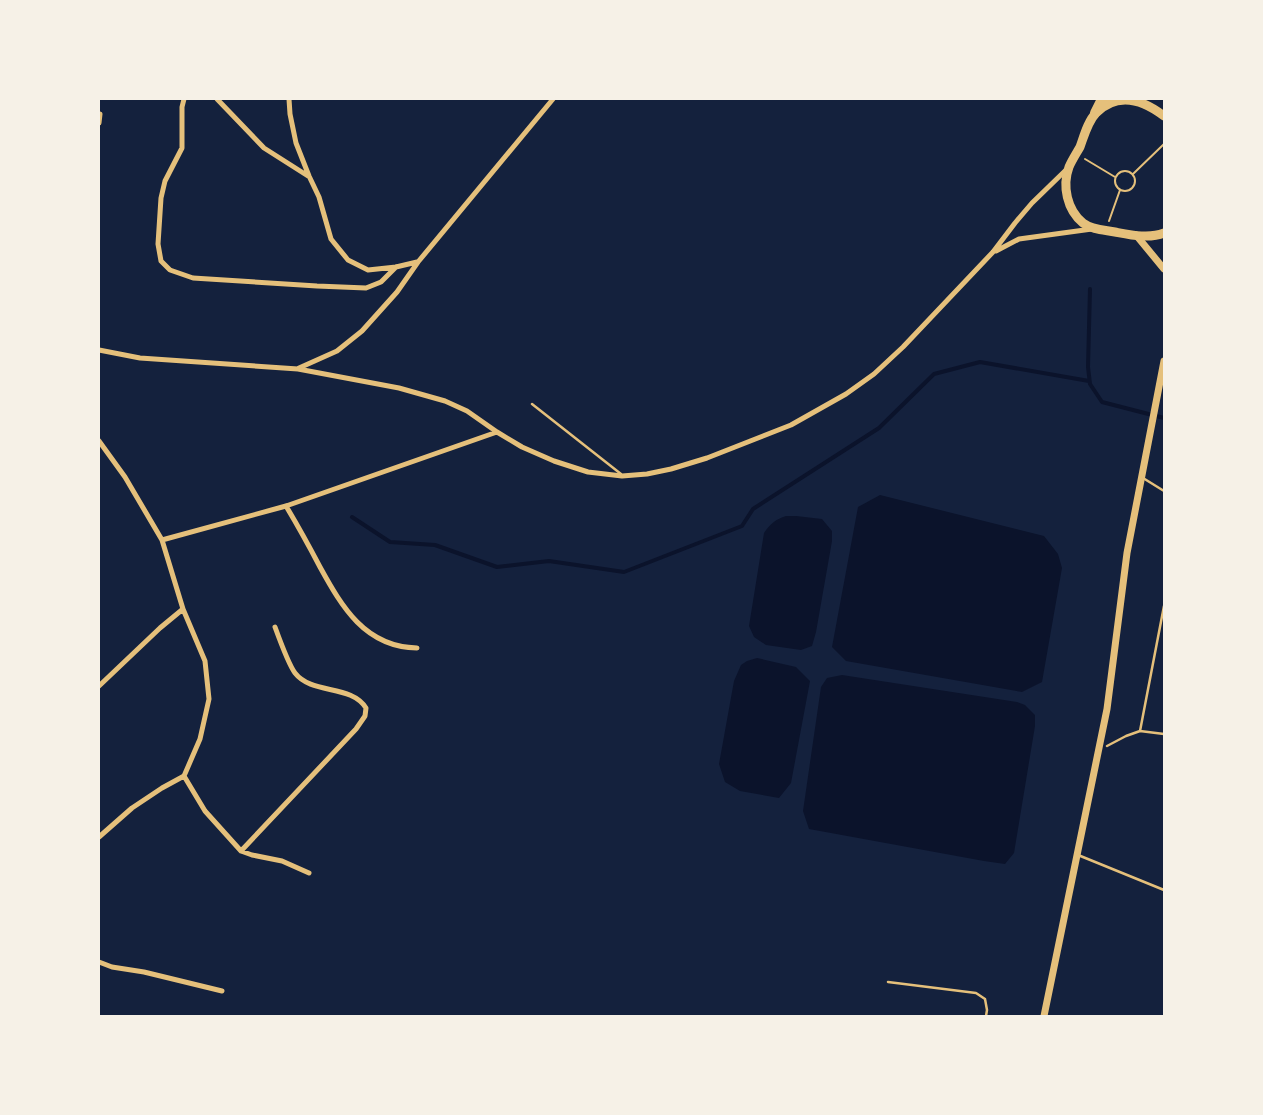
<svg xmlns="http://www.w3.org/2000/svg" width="1263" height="1115" font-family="Karla,sans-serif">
<rect width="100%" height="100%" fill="#14213d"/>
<path fill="#0b132b" d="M880,495L1044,536L1058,554L1062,568L1042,682L1022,692L846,661L832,647L858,507Z
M786,516H796L822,519L832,531V541L816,632L812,646L801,650L766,645L754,637L749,626L764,533C770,524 776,519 786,516Z
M757,658L796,667L810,681L791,783L779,798L740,791L725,782L719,764L734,681L741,665L747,661Z
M842,675L1017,702L1025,705L1035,715V726L1014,853L1005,864L984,861L809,829L803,811L821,687L827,678Z"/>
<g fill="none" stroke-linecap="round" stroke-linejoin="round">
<path stroke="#0b132b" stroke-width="4" d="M1090,289L1088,367L1090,384L1102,402L1164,418
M352,517L390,542L435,545L497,567L549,561L624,572L742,526L753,509L879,428L934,374L980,362L1089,381"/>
<path stroke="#e5c07b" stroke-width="2" d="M1085,159L1115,177
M1115 181a10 10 0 1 1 20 0a10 10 0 1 1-20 0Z
M1133,174L1164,144
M1109,221L1120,190"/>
<path stroke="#e5c07b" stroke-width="2.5" d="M532,404L621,474
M1143,478L1164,491
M1140,731L1164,606
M1107,746L1126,736L1140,731L1164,734
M1078,855L1164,890
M888,982L976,993L985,999L987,1010L986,1016"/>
<path stroke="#e5c07b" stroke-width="5" d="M184,99L182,107V148L165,181L161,198L158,244L161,261L170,270L193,278L317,286L366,288L381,282L396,267
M217,99L264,148L308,176
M289,99L290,114L296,143L309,176L319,197L331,239L348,260L368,270L396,267L417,262
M99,123L100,114
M996,251L1019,239L1092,229
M99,350L140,358L298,369L399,388L445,401L467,411L497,432L522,447L554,461L588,472L622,476L647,474L671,469L707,458L791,425L846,394L874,374L903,347L993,252L1015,223L1032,203L1066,170
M299,368L337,351L362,331L397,292L418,262L553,99
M99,441L125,477L162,540L183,609L205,661L209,699L200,739L184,776L162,788L132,808L99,837
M286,506C298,526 309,546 320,567C342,607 365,647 417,648
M162,540L286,506L497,432
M99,686L160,628L183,609
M184,776L205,811L241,851L252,855L282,861L309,873
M241,851L356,729L365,716L366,708C351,684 312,695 295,673C289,665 279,638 275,627
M99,962L112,967L144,972L222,991"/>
<path stroke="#e5c07b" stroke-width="7" d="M1136,235L1164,269
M1044,1016L1107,709L1127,553L1164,361"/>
<path stroke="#e5c07b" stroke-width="9" d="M1164,116C1143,100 1118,91 1096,113C1088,121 1084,136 1080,147C1076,154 1072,160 1069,167C1062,186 1067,210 1083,223C1092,230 1105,230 1115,232C1131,235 1149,239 1164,233"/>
<path stroke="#e5c07b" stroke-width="10" d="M1095,113L1102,99"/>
</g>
<rect width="1263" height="1115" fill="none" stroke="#f6f1e7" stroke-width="200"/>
</svg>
